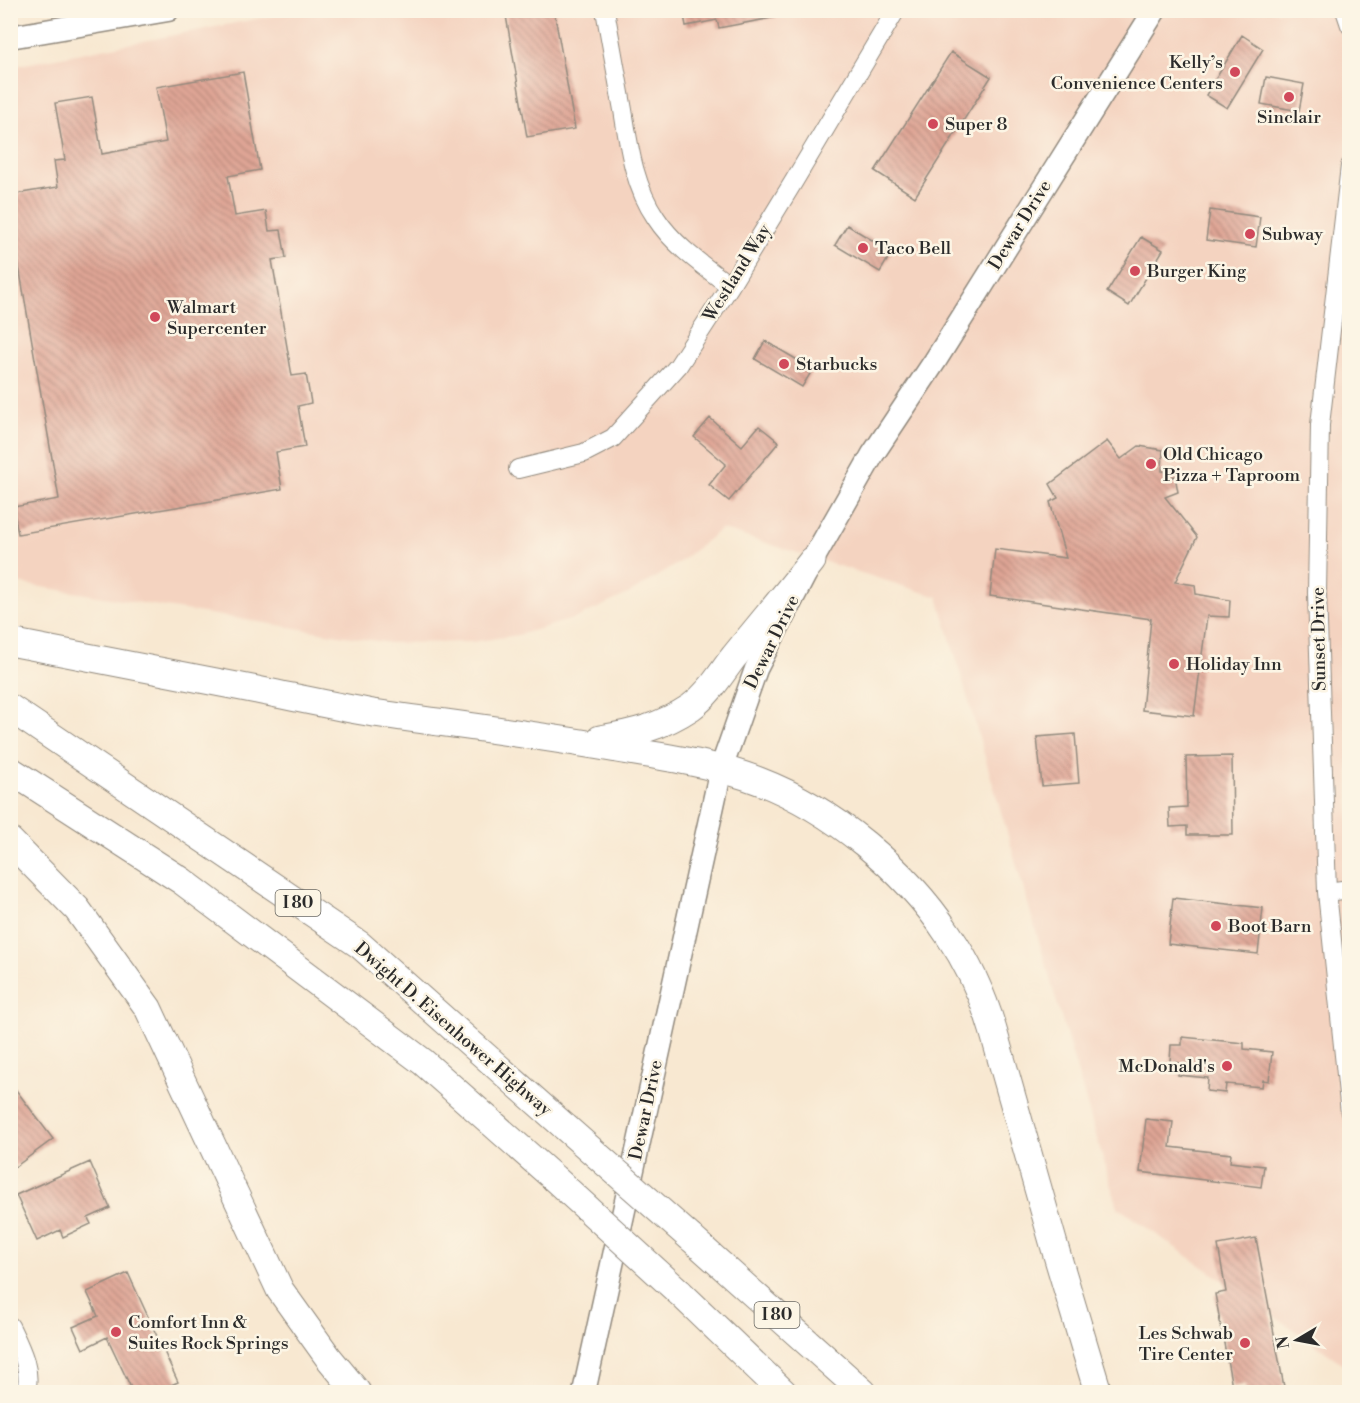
<svg xmlns="http://www.w3.org/2000/svg" width="1360" height="1403" font-family="'Libre Bodoni',serif">
<defs>
<pattern id="building-back-hatch" width="6" height="6" patternUnits="userSpaceOnUse" patternTransform="scale(1.5)"><rect width="6" height="6" fill="#dfa595"/><path d="M-1 5l2 2M0 0l6 6M5-1l2 2" fill="none" stroke="#b5877a"/></pattern>
</defs>
<rect width="100%" height="100%" fill="#fcf5e5"/>
<filter id="ink" filterUnits="userSpaceOnUse"><feTurbulence type="fractalNoise" baseFrequency=".0167" numOctaves="2"/><feDisplacementMap in="SourceGraphic" scale="12" xChannelSelector="R" yChannelSelector="G"/><feConvolveMatrix kernelMatrix="1 2 1 2 8 2 1 2 1" color-interpolation-filters="sRGB"/></filter>
<filter id="wash" filterUnits="userSpaceOnUse"><feTurbulence type="fractalNoise" baseFrequency=".008" numOctaves="4" result="noise"/><feDisplacementMap in="SourceGraphic" scale="24" xChannelSelector="R" yChannelSelector="G"/><feGaussianBlur stdDeviation="1.35" result="paint"/><feColorMatrix in="noise" values="0 0 0 0 0 0 0 0 0 0 0 0 0 0 0 0 0 1.4 0 .05"/><feComposite in="paint" operator="in"/></filter>
<g filter="url(#wash)">
<rect width="100%" height="100%" fill="#f8e8d1"/>
<path fill="#f4d3c0" d="M303,10L1349,11V1368L1117,1207L938,597L721,529L677,564L630,593L576,618L518,635L472,642L389,643L11,582L10,67Z"/>
<g id="blocks">
<path fill="url(#building-back-hatch)" d="M505,10H554L575,129L527,137Z
M683,10H777V17L719,28L717,20L686,26Z
M1242,35L1263,49L1227,108L1206,95Z
M951,52L991,77L915,197L875,171Z
M243,72L260,170L228,176L235,216L266,211L269,231L281,230L286,258L272,260L292,376L306,374L311,403L298,406L305,447L276,452L282,489L18,534L13,507L59,499L10,214V195L58,187L54,161L65,160L55,103L92,97L102,154L166,142L156,87Z
M1266,77L1304,84L1299,111L1261,104Z
M1210,210L1260,217L1256,247L1206,240Z
M847,225L892,252L880,272L835,245Z
M1141,237L1163,250L1129,306L1107,292Z
M765,341L813,369L802,387L755,359Z
M710,418L742,446L759,426L779,442L729,501L709,485L726,464L694,437Z
M1107,441L1121,459L1139,446L1163,450L1162,471L1167,472V479L1175,476L1178,492L1165,497L1197,537L1175,582L1195,585L1196,594L1230,600L1229,617L1207,616L1194,716L1142,710L1151,619L990,596L995,549L1066,558L1050,502L1058,498L1050,484Z
M1075,734L1079,783L1042,786L1037,737Z
M1232,756L1233,835H1187V826L1170,827L1169,808L1187,807L1186,757Z
M1173,898L1263,908L1258,954L1168,944Z
M1182,1037L1244,1043V1049L1272,1052L1269,1081L1263,1080L1262,1087L1226,1084L1225,1093L1207,1091L1208,1078L1178,1075L1179,1063L1170,1062L1171,1045H1182Z
M10,1082L53,1139L15,1167L10,1160Z
M1146,1119L1173,1122L1170,1147L1231,1154L1230,1162L1264,1166L1261,1187L1140,1172Z
M90,1162L110,1208L88,1218L91,1224L63,1237L60,1230L37,1241L16,1195Z
M1256,1238L1285,1392H1246L1245,1385L1232,1387L1215,1294L1226,1292L1218,1245Z
M128,1273L178,1382L155,1392H133L107,1337L83,1349L73,1327L98,1316L87,1292Z"/>
</g>
</g>
<g filter="url(#ink)">
<use href="#blocks" fill-opacity="0" stroke="#928a7e" stroke-width="1.5"/>
<g fill="none" stroke-linecap="round" stroke-linejoin="round">
<g stroke="#928a7e" stroke-width="20">
<path id="minor" d="M605,10C611,44 617,77 623,110C629,147 634,186 656,218C674,246 704,266 730,286
M1345,10L1350,25
M1350,166L1320,425L1317,593L1327,892L1350,1113
M518,469L584,453L613,438L678,366L730,286L794,181L896,10
M1327,892L1350,889
M10,1326C20,1347 32,1369 26,1392"/>
</g>
<g stroke="#928a7e" stroke-width="25">
<path id="major" d="M10,37L168,10
M584,1392L721,769L756,669L812,561L873,454L935,361L1155,10"/>
</g>
<g stroke="#928a7e" stroke-width="29">
<path id="highway" d="M10,642C91,658 172,673 252,689C293,697 333,706 373,713C457,725 540,735 623,750C666,757 719,765 759,781C832,809 905,869 948,934C968,963 983,996 993,1030L1054,1245L1098,1392
M10,708L360,945L565,1127
M600,739C635,733 661,727 691,707C709,694 720,675 733,658C759,626 786,594 812,561
M10,770L182,881L423,1062L554,1178
M10,841L77,909L148,1008L280,1290L328,1357L357,1392
M691,1238L863,1392
M679,1292L783,1392"/>
</g>
<use href="#minor" stroke="#fff" stroke-width="18"/>
<use href="#major" stroke="#fff" stroke-width="22"/>
<use href="#highway" stroke="#fff" stroke-width="27"/>
<g stroke="#928a7e" stroke-width="29" stroke-linecap="butt">
<path id="highway-bridge" d="M565,1127L691,1238
M554,1178L679,1292"/>
</g>
<use href="#highway-bridge" stroke="#fff" stroke-width="27"/>
</g>
</g>
<g fill="#d1495b" stroke="#fcf5e5" stroke-width="2">
<circle cx="1235" cy="72" r="6"/>
<circle cx="1289" cy="97" r="6"/>
<circle cx="933" cy="124" r="6"/>
<circle cx="1250" cy="234" r="6"/>
<circle cx="863" cy="248" r="6"/>
<circle cx="1135" cy="271" r="6"/>
<circle cx="155" cy="317" r="6"/>
<circle cx="784" cy="364" r="6"/>
<circle cx="1151" cy="464" r="6"/>
<circle cx="1174" cy="664" r="6"/>
<circle cx="1216" cy="926" r="6"/>
<circle cx="1227" cy="1066" r="6"/>
<circle cx="116" cy="1332" r="6"/>
<circle cx="1245" cy="1343" r="6"/>
</g>
<g text-anchor="middle" dominant-baseline="central" stroke-width="5" stroke-linejoin="round" paint-order="stroke">
<g fill="#fcf5e5" stroke="#6a6863" stroke-width="1.5">
<rect x="275.5" y="890" width="45" height="26" rx="4.5"/>
<rect x="754.5" y="1302" width="45" height="26" rx="4.5"/>
</g>
<g font-size="16" font-weight="bold" fill="#2b2b2b">
<text x="298" y="903">I 80</text>
<text x="777" y="1315">I 80</text>
</g>
<g font-size="18" fill="#2b2b2b" stroke="#fcf5e5" text-anchor="start">
<text x="1223" y="62" text-anchor="end">Kelly’s<tspan x="1223" dy="21">Convenience Centers</tspan></text>
<text x="1289" y="117" text-anchor="middle">Sinclair</text>
<text x="945" y="124">Super 8</text>
<text x="1262" y="234">Subway</text>
<text x="875" y="248">Taco Bell</text>
<text x="1147" y="271">Burger King</text>
<text x="167" y="307">Walmart<tspan x="167" dy="21">Supercenter</tspan></text>
<text x="796" y="364">Starbucks</text>
<text x="1163" y="454">Old Chicago<tspan x="1163" dy="21">Pizza + Taproom</tspan></text>
<text x="1186" y="664">Holiday Inn</text>
<text x="1228" y="926">Boot Barn</text>
<text x="1215" y="1066" text-anchor="end">McDonald's</text>
<text x="128" y="1322">Comfort Inn &amp;<tspan x="128" dy="21">Suites Rock Springs</tspan></text>
<text x="1233" y="1333" text-anchor="end">Les Schwab<tspan x="1233" dy="21">Tire Center</tspan></text>
</g>
<g font-size="18" fill="#2b2b2b" stroke="#fcf5e5">
<text transform="translate(1020 225) rotate(-58)">Dewar Drive</text>
<text transform="translate(737 273) rotate(-58)">Westland Way</text>
<text transform="translate(1319 639) rotate(-91)">Sunset Drive</text>
<text transform="translate(772 642) rotate(-64)">Dewar Drive</text>
<text transform="translate(453 1029) rotate(41)">Dwight D. Eisenhower Highway</text>
<text transform="translate(646 1110) rotate(-78)">Dewar Drive</text>
</g>
</g>
<rect width="1360" height="1403" fill="none" stroke="#fcf5e5" stroke-width="36"/>
<g transform="translate(1297 1340) rotate(260)" stroke="#fcf5e5" stroke-width="4.5" paint-order="stroke">
<path d="M0-4.5L10 22L0 15L-10 22Z" fill="#2b2b2b"/>
<text y="-9" font-size="16" font-weight="bold" text-anchor="middle" fill="#2b2b2b">N</text>
</g>
</svg>
